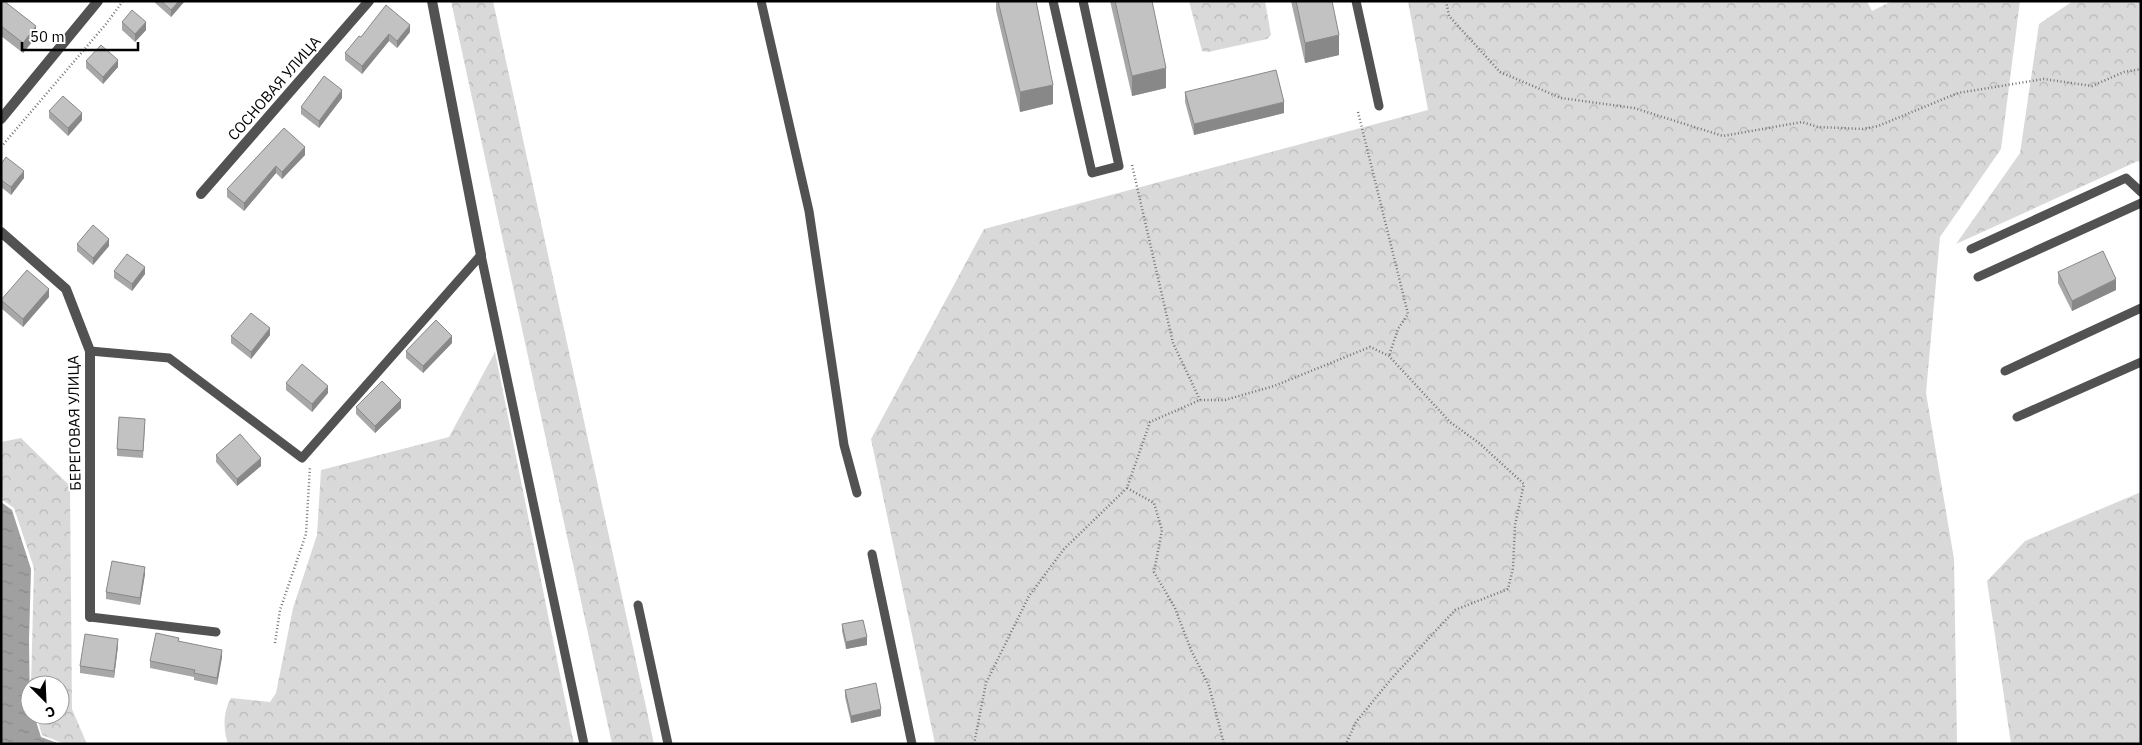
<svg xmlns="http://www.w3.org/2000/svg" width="2142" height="745" font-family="'IBM Plex Sans',sans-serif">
<defs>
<pattern id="forest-crowns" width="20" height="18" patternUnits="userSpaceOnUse" patternTransform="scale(1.25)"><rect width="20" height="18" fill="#d9d9d9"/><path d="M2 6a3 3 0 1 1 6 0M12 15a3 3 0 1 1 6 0" fill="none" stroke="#b8b8b8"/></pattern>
<pattern id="water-ripples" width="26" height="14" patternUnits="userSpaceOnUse" patternTransform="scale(1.25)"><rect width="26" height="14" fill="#a0a0a0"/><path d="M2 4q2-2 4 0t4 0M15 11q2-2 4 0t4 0" fill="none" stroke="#888"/></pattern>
</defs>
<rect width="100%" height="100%" fill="#fff"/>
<path fill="url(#forest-crowns)" d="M451,1H493L654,744H612Z
M1189,1H1265L1271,35L1267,39L1208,52L1202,51Z
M1408,1H1867L1872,11L1892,1H2020L2001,149L1940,237L1926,393L1954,559L1957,744H935L871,439L984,229L1428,110Z
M2073,1H2141V164L2138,161L1956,244L2020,153L2039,24Z
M495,352L574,744H228C223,729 223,712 231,698L270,702L276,693L293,608L317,535L321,470L449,437Z
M21,438L70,486L72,709L87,744H65L42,735L36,715H60V685H31L34,568L14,508L1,499V442Z
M2141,492V744H2011L1987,581L2025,541Z"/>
<path fill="url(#water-ripples)" d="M1,502L12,510L31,569L29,640L30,715H34L41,737L60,744H1Z"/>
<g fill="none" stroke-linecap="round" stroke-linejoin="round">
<path stroke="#747474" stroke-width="2.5" stroke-dasharray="1 2.5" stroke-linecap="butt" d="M1446,1L1449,16L1500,72L1561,98L1634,108L1723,136L1802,122L1818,127L1863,129L1878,126L1958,93L2044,79L2092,86L2124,72L2141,69
M1358,112L1408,314L1398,329L1389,356
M1,147L106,24L123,1
M1132,165L1173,343L1200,400
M1127,488L1154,503L1162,530L1154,572L1175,608L1191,650L1209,686L1224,744
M275,643L280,610L306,534L310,466
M974,744L986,683L1029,596L1064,549L1127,488L1150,422L1200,400H1225L1274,386L1370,347L1389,356L1450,422L1479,443L1524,484L1515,525L1513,568L1508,589L1455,610L1392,678L1356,722L1346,744"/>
<path stroke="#525252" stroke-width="9" d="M761,1L809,211L844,445L857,493
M1053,1L1092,173L1119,166L1083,1
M1356,1L1379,106
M1971,249L2126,178L2141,192
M481,255L584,744
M1978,277L2141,203
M90,351L169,358L302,458L481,255
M2005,371L2141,308
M2017,417L2141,362
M872,554L912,744
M638,605L668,744
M90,617L216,632"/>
<path stroke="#525252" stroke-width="10" d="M432,1L481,255
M201,194L369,1
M1,232L66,289L90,351V617"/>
<path stroke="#525252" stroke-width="10" d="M1,119L98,1"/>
</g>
<path fill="#a7a7a7" d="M1,1L36,37L23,53L1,36Z
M153,1H184V2L171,17Z
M996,1H1036L1053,104L1020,112L996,10Z
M1110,1H1152L1166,88L1132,96Z
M1291,1H1332L1339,55L1305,63Z
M122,22L146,30L135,42L122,30Z
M410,32L397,48L389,41L362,74L345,60V53L361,37Z
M86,61L118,67L103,84L86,68Z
M1185,92L1284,113L1194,135L1185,102Z
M342,98L319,128L301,114V107Z
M49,111L82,120L68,136L49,118Z
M284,128L305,155L282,179L276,173L244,211L227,197V189Z
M1,164L24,178L11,195L1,187Z
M77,244L109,246L93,265L77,251Z
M114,271L145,274L132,291L114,278Z
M2058,272L2116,290L2072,311L2058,283Z
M49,297L23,327L1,308V300Z
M270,335L251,359L231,343V336Z
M452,343L423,373L406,358V351Z
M286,383L328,393L312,412L286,390Z
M356,407L401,408L375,433L356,414Z
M145,426L143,458L117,456V449Z
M216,455L261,466L237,486L216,462Z
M145,574L140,605L106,599V592Z
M842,624L867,645L846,649L842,631Z
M179,641L222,657L217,685L194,680V677L150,668V661Z
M118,646L114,678L80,673V666Z
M845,690L881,716L851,723L845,697Z"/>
<path fill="#888" d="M179,1H184V2L171,17V10Z
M146,22V30L135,42V34Z
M410,25V32L397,48V41Z
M36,26V37L23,53V43Z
M389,34V41L362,74V66Z
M1339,35V55L1305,63V43Z
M118,60V67L103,84V77Z
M1166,68V88L1132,96V76Z
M1053,85V104L1020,112V92Z
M342,90V98L319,128V121Z
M1284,102V113L1194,135V124Z
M82,113V120L68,136V128Z
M305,147V155L282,179V172Z
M276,166V173L244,211V203Z
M24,171V178L11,195V187Z
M109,239V246L93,265V258Z
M145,267V274L132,291V284Z
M2116,279V290L2072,311V301Z
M49,289V297L23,327V319Z
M270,328V335L251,359V352Z
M452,336V343L423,373V366Z
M328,386V393L312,412V404Z
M401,400V408L375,433V426Z
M261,458V466L237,486V479Z
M145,567V574L140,605V598Z
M867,637V645L846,649V642Z
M118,639V646L114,678V671Z
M222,650V657L217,685V678Z
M881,709V716L851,723V716Z"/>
<path fill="#c2c2c2" stroke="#888" d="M1,1H4L36,26L23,43L1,26Z
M161,1H179L171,10Z
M998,1H1036L1053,85L1020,92Z
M1115,1H1152L1166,68L1132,76Z
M1296,1H1332L1339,35L1305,43Z
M386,5L410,25L397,41L389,34L362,66L345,53L359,36L361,37Z
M132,10L146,22L135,34L122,22Z
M101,45L118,60L103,77L86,61Z
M1276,70L1284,102L1194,124L1185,92Z
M324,76L342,90L319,121L301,107Z
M63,96L82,113L68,128L49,111Z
M284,128L305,147L282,172L276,166L244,203L227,189Z
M6,157L24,171L11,187L1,180V164Z
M93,225L109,239L93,258L77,244Z
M2103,251L2116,279L2072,301L2058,272Z
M127,254L145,267L132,284L114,271Z
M27,270L49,289L23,319L1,300Z
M251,313L270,328L251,352L231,336Z
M436,320L452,336L423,366L406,351Z
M302,364L328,386L312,404L286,383Z
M382,381L401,400L375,426L356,407Z
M119,417L145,419L143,451L117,449Z
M240,434L261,458L237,479L216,455Z
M112,561L145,567L140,598L106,592Z
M863,620L867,637L846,642L842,624Z
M156,633L179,638L178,641L222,650L217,678L194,673L195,670L150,661Z
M85,634L118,639L114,671L80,666Z
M876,683L881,709L851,716L845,690Z"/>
<g text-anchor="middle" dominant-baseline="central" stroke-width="4" stroke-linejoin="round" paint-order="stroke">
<g font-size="15" fill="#000" stroke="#fff">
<text transform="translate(274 88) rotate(-49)">СОСНОВАЯ УЛИЦА</text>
<text transform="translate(74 423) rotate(-91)">БЕРЕГОВАЯ УЛИЦА</text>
</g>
</g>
<rect width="2142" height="745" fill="none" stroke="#000000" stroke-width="5"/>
<g transform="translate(45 700) rotate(156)"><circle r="24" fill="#ffffff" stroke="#999999"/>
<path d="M0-4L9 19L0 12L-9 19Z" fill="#000000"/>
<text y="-8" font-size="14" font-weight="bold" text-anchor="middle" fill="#000000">С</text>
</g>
<path d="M22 42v8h116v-8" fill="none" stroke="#000000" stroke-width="2.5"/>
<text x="30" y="42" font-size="15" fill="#000000" stroke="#ffffff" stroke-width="4" paint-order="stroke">50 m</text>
</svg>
